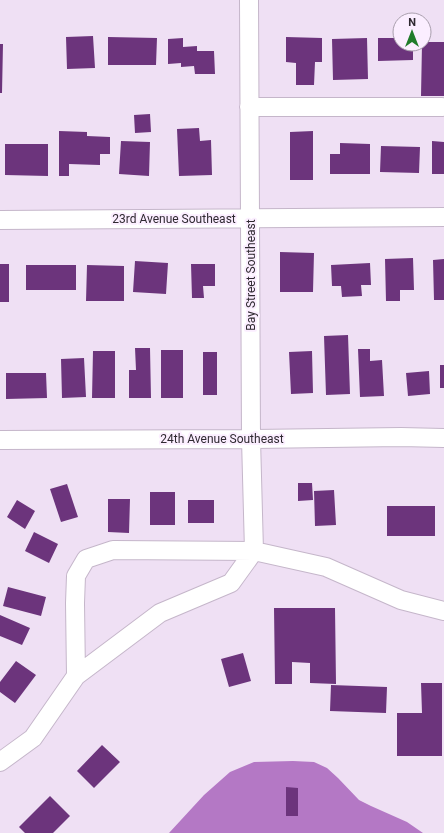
<svg xmlns="http://www.w3.org/2000/svg" width="444" height="833" font-family="Roboto,sans-serif">
<rect width="100%" height="100%" fill="#efe0f4"/>
<path fill="#b478c5" d="M293,761L314,762L327,768L338,778L359,800L371,806L407,822L423,833H169L204,795L230,772L254,762Z"/>
<path fill="#6c347c" d="M93,36L95,68L67,69L66,37Z
M108,37L157,38L156,65H108Z
M286,37L322,38V62H315L314,85H296V63L286,62Z
M183,38V47L197,46V51H214L215,74H195L194,66L181,67V63L168,64V39Z
M367,38L368,79L333,80L332,39Z
M378,38H400V44H413V60L378,61Z
M424,42H444V96H421L422,44H424Z
M0,44H3L2,93H0Z
M150,114L151,132L135,133L134,115Z
M199,128L200,141L211,140L212,175L179,176L177,129Z
M59,131L87,132V136L110,137V154H100V165L69,164V176H59Z
M313,131V180H290V132Z
M121,141L150,142L149,176L119,174Z
M432,141L444,142V174H432Z
M340,143L370,144V174H330V154H340Z
M5,144H48V176L5,175Z
M381,146L420,147L419,173L380,172Z
M280,252L314,253L313,292H280Z
M413,258L414,290H400V301H386L385,259Z
M444,259V300H434L433,260Z
M135,261L168,263L166,294L133,292Z
M370,263L371,285H361L362,296L342,297L341,286H332L331,265Z
M0,264H9V302H0Z
M191,264H215V286H203L204,298H192Z
M26,265H76V290H26Z
M87,265L124,266V301H86Z
M348,335L350,394L326,395L324,336Z
M135,348H150L151,398H129V370H136Z
M358,349H370V361L382,360L384,396L360,397Z
M161,350H183V398H161Z
M93,351H115V398H92Z
M312,351L313,393L291,394L289,352Z
M203,352H217V395H203Z
M84,358L86,397L62,398L61,359Z
M440,365H444V388H440Z
M429,371L430,394L408,396L406,373Z
M6,373H46L47,398L6,399Z
M298,483H312L313,500L298,501Z
M67,484L78,517L61,522L50,489Z
M334,490L336,525L315,526L314,491Z
M150,492H175V525H150Z
M108,499H130L129,533L108,532Z
M17,500L35,511L25,529L7,517Z
M188,500H214V523H188Z
M387,506H435V536H387Z
M34,532L58,544L49,563L25,551Z
M8,587L46,597L41,616L3,606Z
M274,608H335L336,684L310,683V663L292,662V684H275Z
M0,615L30,628L22,645L0,636Z
M243,653L251,681L229,687L221,659Z
M16,661L36,675L15,703L0,692V682Z
M421,683H442V756H397V713H422Z
M331,685L387,687L386,713L330,711Z
M102,745L120,762L94,788L77,771Z
M286,787L298,788V816H286Z
M50,796L70,816L53,833H25L19,827Z"/>
<g fill="none" stroke-linecap="round" stroke-linejoin="round">
<g stroke="#c5b6ca" stroke-width="20">
<path id="minor" d="M249,0L251,439L254,551
M249,107H442
M0,220L444,217
M0,440L251,439L401,437L444,438
M76,676L75,603L76,576L86,559L113,550L254,551L326,567L401,600L444,611
M0,762L33,738L76,676L160,613L231,583L254,551"/>
</g>
<use href="#minor" stroke="#fff" stroke-width="18"/>
</g>
<g text-anchor="middle" dominant-baseline="central" stroke-width="4" stroke-linejoin="round" paint-order="stroke">
<g font-size="12" fill="#2f2931" stroke="#fbeeff">
<text x="174" y="219">23rd Avenue Southeast</text>
<text transform="translate(251 275) rotate(-90)">Bay Street Southeast</text>
<text x="222" y="439">24th Avenue Southeast</text>
</g>
</g>
<g transform="translate(412 32)"><circle r="19" fill="#fbeeff" stroke="#a99fad"/>
<path d="M0-3L7 15L0 10L-7 15Z" fill="#217c2b"/>
<text y="-6" font-size="11" font-weight="bold" text-anchor="middle" fill="#2f2931">N</text>
</g>
</svg>
